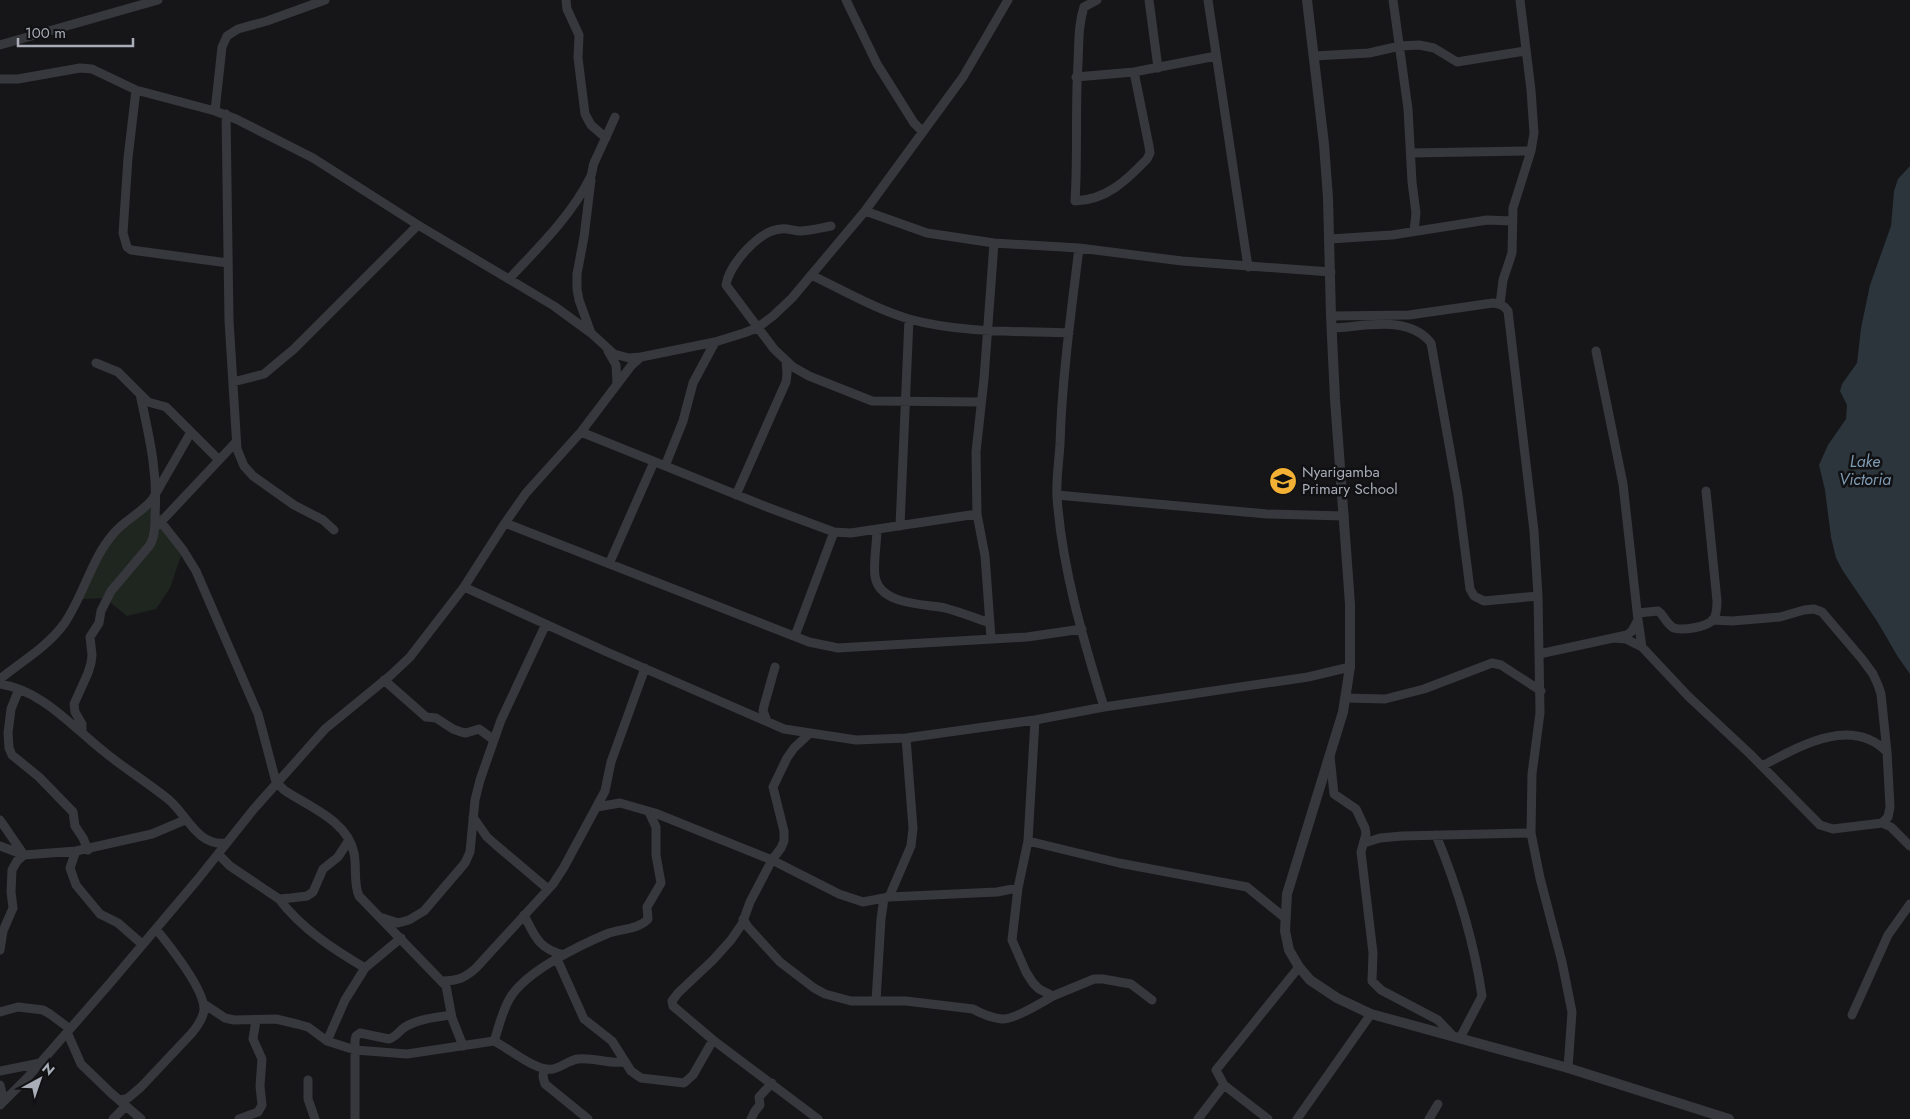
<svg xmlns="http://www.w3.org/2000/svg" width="1910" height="1119" font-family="Jost,sans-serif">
<rect width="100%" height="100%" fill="#161618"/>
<path fill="#1e261f" d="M142,506L149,508L164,516L167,529L183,550L170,588L156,609L127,616L105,598L84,599L82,598L92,559L118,522Z"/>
<path fill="#2c353c" d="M1910,166V674L1898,657L1877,621L1843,571L1836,558L1831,537L1825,490L1819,465L1828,445L1846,419L1847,405L1840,391L1842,384L1857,363L1861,328L1870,285L1891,226L1894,191L1898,179Z"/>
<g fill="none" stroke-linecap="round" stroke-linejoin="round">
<path stroke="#37383d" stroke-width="9" d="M566,0L567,9L579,35L578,58L585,114L591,125L606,138
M846,0L877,64L914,123L923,132
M1097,0L1084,7C1078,25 1079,44 1078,63C1075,109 1078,155 1075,201C1106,200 1126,181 1147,159L1150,153L1149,146L1134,72
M1149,0L1158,68
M1208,0L1248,267
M1393,0L1408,109L1412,182L1416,213L1414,231
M0,45L158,0
M1314,56L1369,53L1400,46L1419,45L1434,48L1457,62L1525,51
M1076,77L1134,72L1216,56
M0,79H18L80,68L92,69L136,90L215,111L236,119L313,158L418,225L554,306L591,333L614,354L629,358L641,357
M136,90L128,158L123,233L127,247L131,250L228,263
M215,111L222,47L227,36L238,29L267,21L325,0
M226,114L229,320L237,449L244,466L253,476L294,505L323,520L334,530
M1411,153L1531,151
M591,180L584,237L577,274V289L579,300L591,333
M865,211L927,233L994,243L1079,248L1182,261L1331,272
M831,226C821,228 810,231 800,231C794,231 787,228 781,229C759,230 729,265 726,285L774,349L793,367L809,376L872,401L981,402
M1330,239L1392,235L1487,220L1512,221
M1079,248C1071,313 1062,378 1060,444C1059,461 1056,479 1057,497C1062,568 1083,639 1104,707
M811,275C843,290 875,309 909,319C960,333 1016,331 1069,333
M509,279C538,248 571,216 590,178C593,173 592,168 594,163C601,148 608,133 615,117
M1500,304L1503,280L1512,253L1513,208L1531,151L1534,133L1531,90L1520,0
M1331,316L1409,315L1493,303C1500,304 1504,305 1508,311L1534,531L1538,596L1540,713L1532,774L1531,833L1540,878L1562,962L1572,1012L1568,1068
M1333,328C1364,327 1408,314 1431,343L1458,495L1470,589L1474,596L1484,601L1538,596
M608,351L616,365L617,383
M96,363L118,372L148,402L166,407L218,459
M233,382L264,374L294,349L418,225
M581,432L767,507L834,532L851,533L977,514
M665,466L683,421L693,383L715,342
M736,495L786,382L787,374L786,361
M1057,495L1267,514L1344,516
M161,522L183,550L196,571L258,714L276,782L284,790C309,807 347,820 354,853C357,867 353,882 359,896L446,986L452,1018L463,1046
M505,523L809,642L838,648L1027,637L1082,629
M158,525L236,442
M900,526L909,319
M877,529C877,543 873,563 875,576C879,605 924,604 945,608C960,612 975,618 990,623
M609,564L654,462
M464,587L607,652L784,729L856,740L906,738L1035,720L1104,707L1308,677L1350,667
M1638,613L1658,611C1664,615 1667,625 1674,628C1683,631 1706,627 1713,620C1717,615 1717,607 1717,601L1706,491
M1638,620L1642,647
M795,636L834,532
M991,638L985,556L977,514L976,452L984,379L994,243
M1614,638L1626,639L1642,647L1688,696L1750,754L1820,825L1833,829L1882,823L1888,817L1890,807L1887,752L1881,694L1878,685L1873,674L1862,659L1822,612L1814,609L1804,610L1780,617L1732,621L1712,620
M1539,654L1627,635L1632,631L1638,620L1623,484L1596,351
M0,679C22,661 47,647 64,624C84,595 91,559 114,533C125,520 141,513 152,500L191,432
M384,680L426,717L436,718L453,729L461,732L466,733L479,729L494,740
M0,684C44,691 73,728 107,754C127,770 148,783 168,799C186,813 197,847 226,843
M19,689L11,709L8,733L9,748L12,755L39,777L73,812L75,826L83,838L88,850
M1345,698L1385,699L1424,689L1492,663L1501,665L1541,691
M1035,720L1028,841L1018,888L1012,940L1026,972L1033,983L1039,989L1053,996L1094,979H1103L1131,984L1152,1000
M767,721L763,711L764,706L775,667
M82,732V724L75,712L74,704L88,673L91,663L92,655L90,637L99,623L101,611L111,591L150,545C155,536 155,525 155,515C158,471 149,436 140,394
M809,734L794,748L787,758L773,787L784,831V841L781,848L772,860L750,902L742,924L731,940L713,960L678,993L672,1001L673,1006L713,1040L818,1119
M1330,756L1334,794L1356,809L1365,828L1366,834L1361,852L1373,953L1372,981L1381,990L1438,1020L1454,1037
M1762,766C1798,747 1851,715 1887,752
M597,807L620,803L655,813L772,860L839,894L863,902L889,897L997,892L1018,888
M473,817L487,837L496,845L548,889
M0,820L24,855L17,861L12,870L11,892L13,908L3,931L0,950
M1882,823L1891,827L1910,846
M1436,835C1457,886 1474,941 1482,996L1460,1038
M1028,841L1119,863L1247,887L1285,918
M1364,843L1380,838L1402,836L1531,833
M0,846L24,855L76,851L152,834L185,820
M76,851L70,868L76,885L100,914L118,923L142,944
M218,854L230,866L279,899L291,898L307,896L313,892L323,869L338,857L349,840
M889,897L911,846L913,828L906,738
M279,899C302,929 333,949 365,968
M524,915C535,937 539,949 564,955
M383,918L398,923L409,920L424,911L465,863L470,852L475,800L480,780L501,720L546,624
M743,919L748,927L780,962L814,988L825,994L851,1001H906L973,1009C982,1014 992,1018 1002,1019C1014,1020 1043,1002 1053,996
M557,959L584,1019L612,1041L631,1071L641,1078L684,1083L693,1075L713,1040
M443,981C457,981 465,978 476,968L553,884L564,867L605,791L611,762L645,668
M876,1001L881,919L884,898
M204,1004L225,1018L234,1020L276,1019L297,1024L308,1027L327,1041L355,1050L407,1054L494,1041C499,1027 502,1011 510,998C526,971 580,945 609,933C621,929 639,929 648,919L647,907L661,883L656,855V827L649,812
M0,1012L18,1007L43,1010L50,1014L70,1029
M1852,1015L1888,935L1910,904
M67,1032L81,1064L111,1093L141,1119
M327,1041L345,1000L365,968L401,938
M494,1041C510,1049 536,1072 553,1069C562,1067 569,1060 578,1059C594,1057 607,1064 624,1062
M544,1069L543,1077L545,1084L588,1119
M0,1071L40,1063
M308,1080V1099L315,1119
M0,1085L4,1101
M120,1100L128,1098L141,1087L191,1034C197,1027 203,1019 204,1010C205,990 169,945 156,929
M0,1105L28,1077L111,982L198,879L253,810L325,729L391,675L410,657L464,587L505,523L526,493L581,432L631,366L641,357L715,342L744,333L757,328L773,316L792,298L865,211L963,77L1008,0
M113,1119L126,1106
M239,1119L258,1112L262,1105L260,1086L262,1059L253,1039L256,1020
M355,1119V1040L356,1036L360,1033L389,1039C396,1037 399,1031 405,1027C418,1019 436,1017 451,1015
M751,1119L755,1111L760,1105L759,1097L772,1083
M1198,1119L1224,1085
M1268,1119L1224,1085L1216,1070L1299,967
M1297,1119L1371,1014
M1429,1119L1438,1104"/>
<path stroke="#37383d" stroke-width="10" d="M1307,0L1324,144L1328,198L1331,316L1335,399L1350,604V667L1343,712L1287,894L1285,931L1289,950L1299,967L1310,980L1337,998L1371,1014L1568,1068L1729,1119"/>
</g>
<defs>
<g id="school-disc" transform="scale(1.4375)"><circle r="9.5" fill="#f2b134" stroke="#111113"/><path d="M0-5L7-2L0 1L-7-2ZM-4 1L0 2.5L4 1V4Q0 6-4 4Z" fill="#111"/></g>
</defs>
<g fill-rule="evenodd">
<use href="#school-disc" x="1283" y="481"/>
</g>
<g text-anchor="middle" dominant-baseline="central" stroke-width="5" stroke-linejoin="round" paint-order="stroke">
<g font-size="15" fill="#a8adb8" stroke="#111113" text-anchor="start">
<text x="1302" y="472">Nyarigamba<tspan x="1302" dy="17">Primary School</tspan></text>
</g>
<g font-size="16" font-style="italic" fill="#7f9bb3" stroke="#111113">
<text x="1865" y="461">Lake<tspan x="1865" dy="18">Victoria</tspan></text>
</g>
</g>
<g transform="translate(40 1079) rotate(40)" stroke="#111113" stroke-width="4" paint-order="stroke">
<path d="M0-4L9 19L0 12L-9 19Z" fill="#a8adb8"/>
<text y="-8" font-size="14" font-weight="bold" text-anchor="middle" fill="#a8adb8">N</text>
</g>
<path d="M18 38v8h115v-8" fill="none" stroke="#a8adb8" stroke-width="2.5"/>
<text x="25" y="38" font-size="15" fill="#a8adb8" stroke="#111113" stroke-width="4" paint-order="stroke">100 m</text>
</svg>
